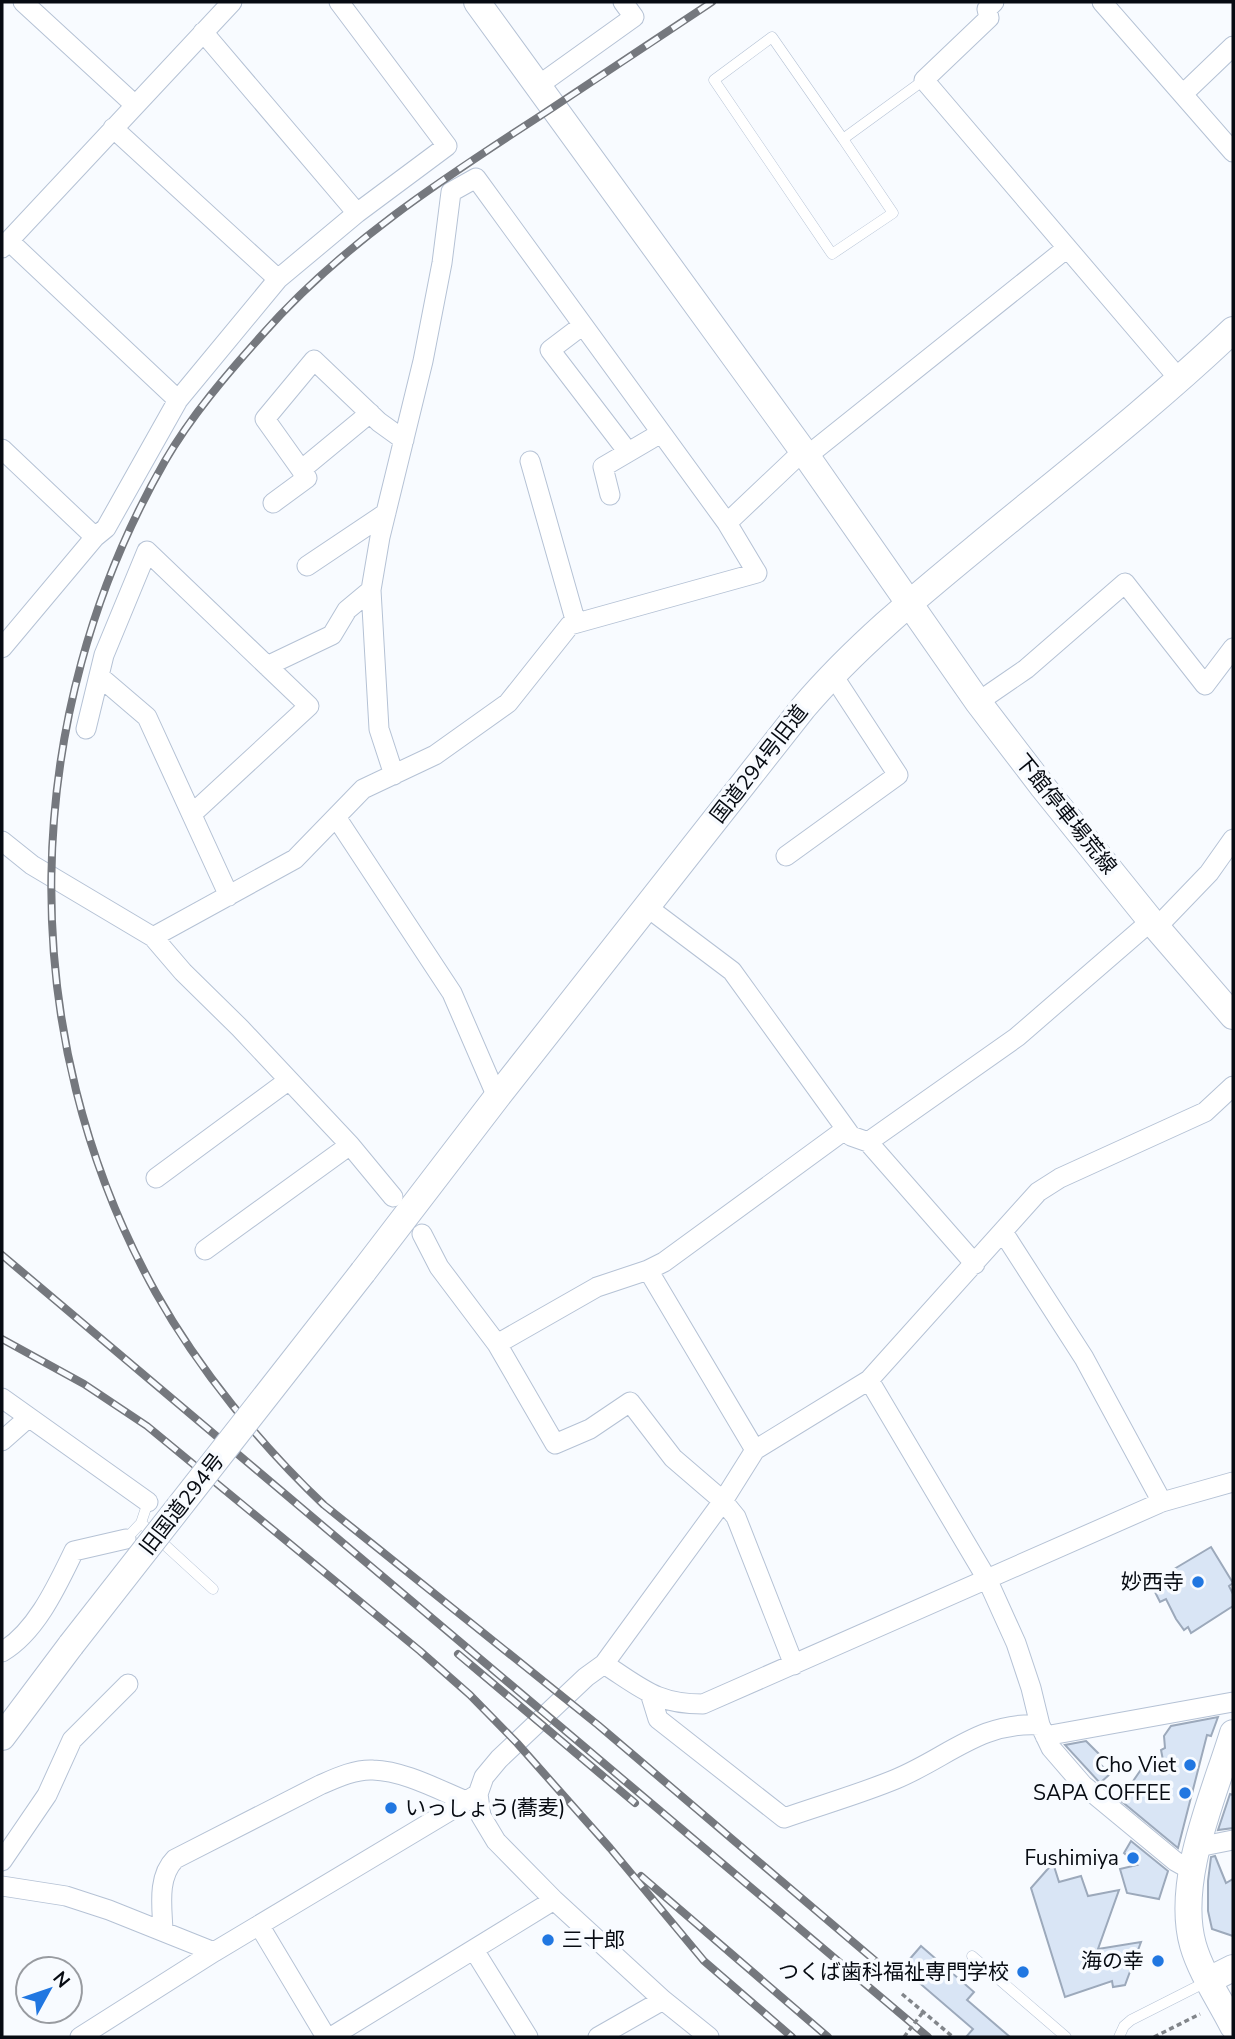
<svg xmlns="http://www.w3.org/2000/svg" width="1235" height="2039" font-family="'Nunito Sans','Noto Sans JP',sans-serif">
<rect width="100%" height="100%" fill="#f8fbff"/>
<path fill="#d9e5f5" stroke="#9ca9bb" stroke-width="2" d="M1211,1547L1233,1583L1229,1586L1233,1594V1606L1191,1633L1188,1627L1184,1630L1176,1619L1166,1599L1160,1602L1154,1590L1158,1587L1154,1581Z
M1218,1717L1211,1736L1207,1735L1178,1848L1120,1800L1149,1758L1164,1765L1161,1750L1165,1748L1164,1736L1171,1726Z
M1086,1741L1103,1758L1098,1762L1110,1774L1100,1783L1065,1745Z
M1230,1794L1233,1795V1828L1218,1830Z
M1131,1841L1168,1871L1159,1899L1127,1893L1120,1869L1137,1865L1124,1853Z
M1215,1856L1226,1883L1233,1879V1936L1212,1929L1208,1911V1881L1211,1857Z
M1053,1863L1059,1882L1081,1876L1088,1896L1119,1890L1098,1949L1141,1942L1125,1985L1113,1987L1112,1981L1065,1997L1031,1888Z
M921,1946L974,1992L967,2000L1010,2037H966L973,2029L902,1968Z"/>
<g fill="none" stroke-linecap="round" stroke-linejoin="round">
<g stroke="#b5c2d5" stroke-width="11">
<path id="lane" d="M843,139L772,37L714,80L832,254L893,213L843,139L924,80
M141,1523L213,1589
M126,1539L141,1523L148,1502
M972,1956L1066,2037
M1119,2037L1124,2026L1131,2020L1208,1981"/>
</g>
<g stroke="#b5c2d5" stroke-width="21">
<path id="street" d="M23,2L135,105
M994,2L987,9L989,18L924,80L1180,380
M1102,2L1233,152
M203,32L357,213
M539,85L634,17L623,2
M1183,94L1233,46
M113,128L278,279
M9,241L178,400
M2,248L232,2
M583,325L550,350L628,452
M2,449L95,537
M807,456L1067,248
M530,461L576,623
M301,470L370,413
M610,495L603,467L661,433
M273,503L307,478L265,419L314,360L379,422L404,440
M727,523L803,451
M307,566L386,513
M2,648L95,537L106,528L178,400L278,279L357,213L447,146L339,2
M267,666L332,635L347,610L371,590
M99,676L147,717L229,896
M978,702L1026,669L1125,583L1205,685L1233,648
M86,729L104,655L147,551L309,706L192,814
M336,817L452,993L497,1097
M2,841L32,865L153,937L183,972L240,1028L350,1145L393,1197
M786,856L898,775L832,674
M647,907L732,971L846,1129L851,1136L868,1142L975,1264
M1157,927L1209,873L1233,839
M153,937L295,859L363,789L435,755L508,703L570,625L757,573L727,523L476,178L451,192L442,263L423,361L380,537L371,590L379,729L394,775
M868,1142L1017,1037L1151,921
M156,1178L289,1080
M1003,1232L1084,1358L1162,1502
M422,1234L439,1267L497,1344L555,1444L590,1429L630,1402L673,1458L723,1501L736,1517L794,1665
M205,1250L350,1145
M648,1270L755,1450
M497,1344L597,1287L648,1270L664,1262L846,1129
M869,1380L987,1579L1016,1643L1031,1688L1040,1725L1051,1748L1083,1785L1175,1861L1191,1870
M2,1398L148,1502
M2,1441L28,1418
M2,1652C36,1632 57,1586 74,1551L126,1539
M604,1664C642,1688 656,1704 703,1704L1162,1502L1233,1482
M650,1693L658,1719L784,1818C821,1805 860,1794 896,1779C947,1758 981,1721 1040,1725
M1045,1736L1233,1702
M478,1794L481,1816L496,1841L554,1900L663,2000L709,2037
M1198,1847L1233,1840
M2,1861L47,1795L72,1740L128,1684
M2,1886L66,1896L109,1910L214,1952
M259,1925L326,2037
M163,1930C162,1907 157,1877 175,1859L320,1785C336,1778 355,1769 373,1770C404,1771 437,1789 466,1801
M474,1950L528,2037
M80,2037L214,1952L478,1794L484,1777L499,1759L586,1677L604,1664L723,1501L755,1450L869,1380L1038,1192L1060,1178L1205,1112L1233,1086
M331,2037L554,1900
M598,2037L663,2000"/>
</g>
<g stroke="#b5c2d5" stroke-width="28">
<path id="secondary" d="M477,2L803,451L978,702L1043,787L1151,921L1233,1016
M363,1272L497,1097L803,708C855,647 916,597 978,546C1064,475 1152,407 1233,330
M1233,1733C1214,1795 1175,1881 1193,1945C1201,1973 1220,2000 1233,2026
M2,1737L71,1645
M1209,1980L1233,1968"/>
</g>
<path stroke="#82868b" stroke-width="3.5" stroke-dasharray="5 3.5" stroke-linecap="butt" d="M902,1994L953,2037
M1154,2037L1200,2014"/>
<use href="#lane" stroke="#fff" stroke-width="10"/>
<use href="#street" stroke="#fff" stroke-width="19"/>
<use href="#secondary" stroke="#fff" stroke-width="26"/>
<g stroke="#75787e" stroke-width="8">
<path id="rail" d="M712,2C655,40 598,78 540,116C441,180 341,245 262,335C227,374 191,416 165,461C18,717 12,1035 156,1293C199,1370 261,1445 324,1505L598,1725L892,1975
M2,1255L928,2037
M2,1339L84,1384L147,1426L420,1651L470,1695L517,1743L610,1848L704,1961L792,2037
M458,1654L635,1803
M641,1876L828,2037"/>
</g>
<use href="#rail" stroke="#f8fbff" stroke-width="5" stroke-dasharray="16" stroke-linecap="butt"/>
<g stroke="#b5c2d5" stroke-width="28" stroke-linecap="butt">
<path id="secondary-bridge" d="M71,1645L363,1272"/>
</g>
<path stroke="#82868b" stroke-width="3.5" stroke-dasharray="5 3.5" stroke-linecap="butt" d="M904,2037L923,2012"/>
<use href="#secondary-bridge" stroke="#fff" stroke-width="26"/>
</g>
<g fill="#2177e1" stroke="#f8fbff" stroke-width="2.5">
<circle cx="1198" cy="1582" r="7"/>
<circle cx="1190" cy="1765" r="7"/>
<circle cx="1185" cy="1793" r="7"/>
<circle cx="391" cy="1808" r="7"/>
<circle cx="1133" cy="1858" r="7"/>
<circle cx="548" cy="1940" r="7"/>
<circle cx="1158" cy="1961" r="7"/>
<circle cx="1023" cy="1972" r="7"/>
</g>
<g text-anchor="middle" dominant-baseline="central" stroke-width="7" stroke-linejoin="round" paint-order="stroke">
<g font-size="21" fill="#070b12" stroke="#f8fbff">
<text transform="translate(759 764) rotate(-52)">国道294号旧道</text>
<text transform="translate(1066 814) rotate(51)">下館停車場荒線</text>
<text transform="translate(182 1504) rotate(-52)">旧国道294号</text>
</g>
<g font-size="21" fill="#070b12" stroke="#f8fbff" text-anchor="end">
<text x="1184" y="1582">妙西寺</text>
<text x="1176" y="1765">Cho Viet</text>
<text x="1171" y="1793">SAPA COFFEE</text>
<text x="405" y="1808" text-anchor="start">いっしょう(蕎麦)</text>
<text x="1119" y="1858">Fushimiya</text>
<text x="562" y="1940" text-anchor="start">三十郎</text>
<text x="1144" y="1961">海の幸</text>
<text x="1009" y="1972">つくば歯科福祉専門学校</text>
</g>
</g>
<rect width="1235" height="2039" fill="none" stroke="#070b12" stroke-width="7"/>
<g transform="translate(49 1990) rotate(50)"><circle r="33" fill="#f8fbff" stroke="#989ba0" stroke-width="2"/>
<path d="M0-5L12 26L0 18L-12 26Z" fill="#2177e1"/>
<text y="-10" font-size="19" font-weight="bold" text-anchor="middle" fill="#070b12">N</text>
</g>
</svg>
